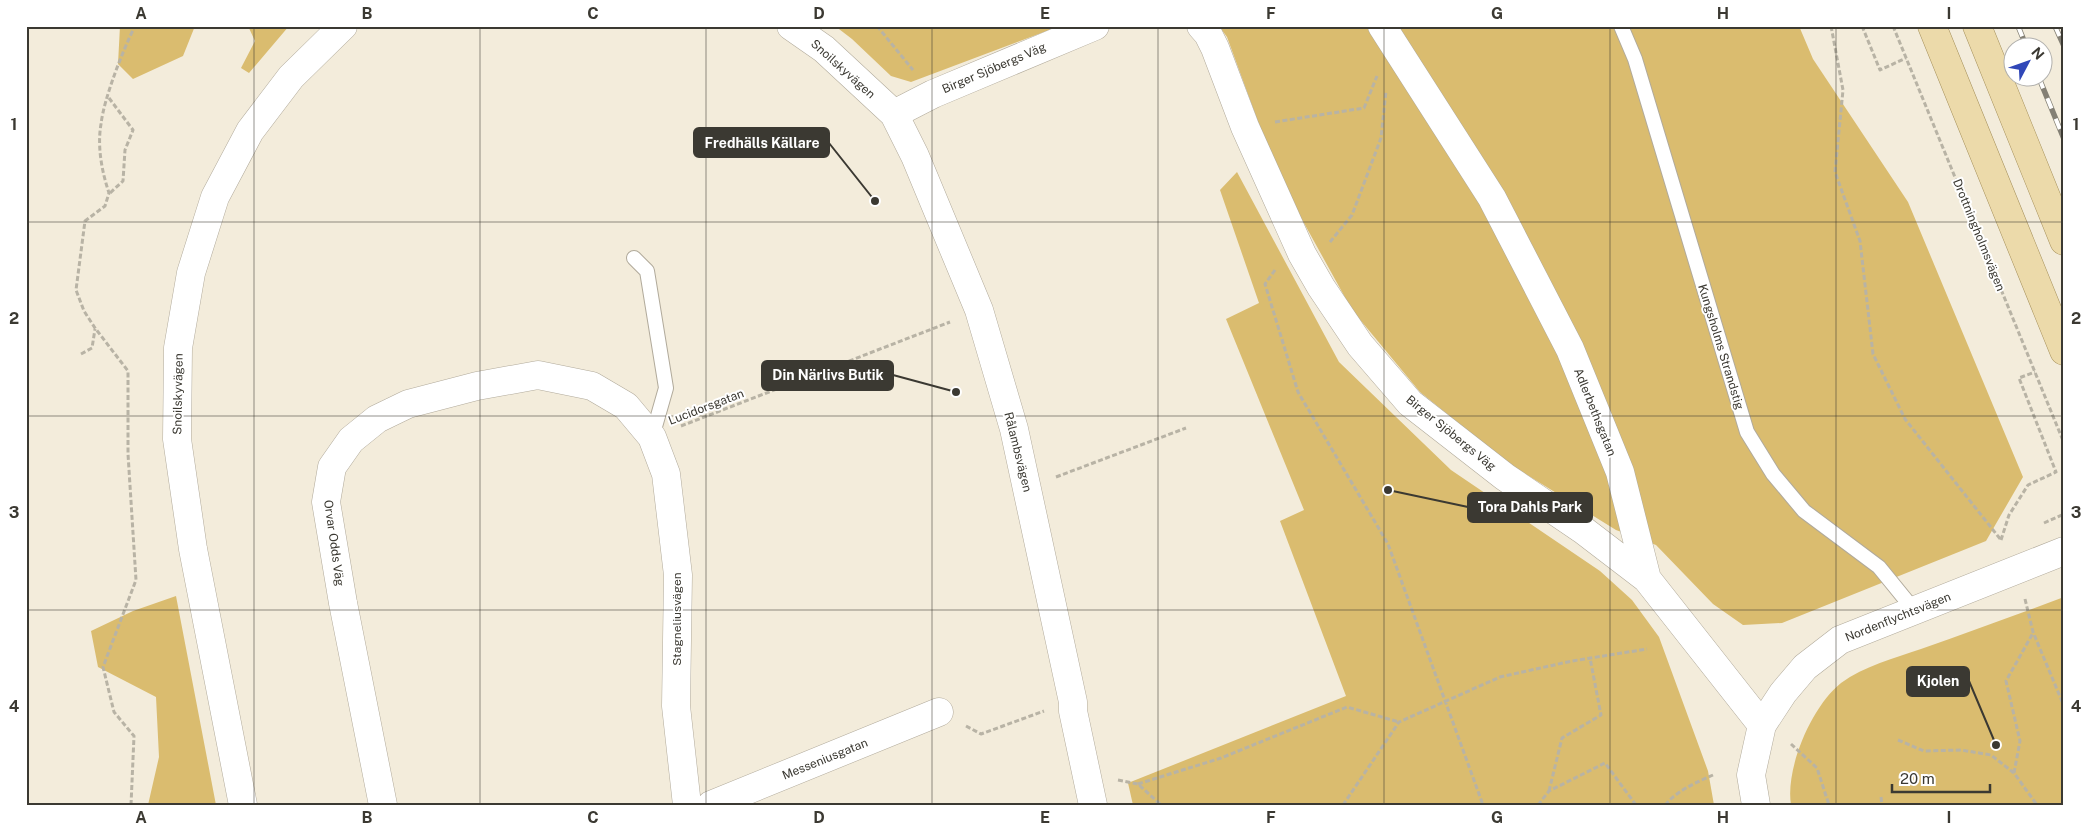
<svg xmlns="http://www.w3.org/2000/svg" width="2090" height="831" font-family="'Public Sans',sans-serif">
<rect width="100%" height="100%" fill="#f3ecdb"/>
<path fill="#dabc6f" d="M120,26H195L183,56L133,79L118,64Z
M248,26H289L249,73L241,68L255,41Z
M835,26H1060L911,82L891,76L852,39Z
M1219,26H1799L1813,59L1908,202L2023,477L1986,541L1782,623L1743,625L1713,604L1656,545L1616,530L1508,463L1420,392L1352,310L1278,176L1227,37Z
M1237,172L1339,362L1451,470L1600,571L1632,600L1659,637L1708,771L1714,805H1133L1128,783L1346,696L1280,521L1304,510L1226,319L1259,303L1220,190Z
M176,596L216,805H148L159,757L156,697L98,667L91,631L133,611Z
M2064,597V805H1791C1785,768 1812,706 1841,683C1864,666 1895,658 1921,649C1969,632 2016,615 2064,597Z"/>
<g fill="none" stroke-linecap="round" stroke-linejoin="round">
<g stroke="#b1aa9b" stroke-width="16">
<path id="service" d="M1621,26L1635,59L1747,432L1773,474L1804,511L1879,567L1914,610
M634,258L647,271L666,388L652,437"/>
</g>
<g stroke="#b1aa9b" stroke-width="29">
<path id="minor" d="M791,26L824,49L894,114L915,156L979,310L1014,429L1073,702V711L1093,805
M1201,26L1208,34L1215,48L1245,127L1302,254L1321,287L1360,345L1410,403L1505,477L1583,530L1647,579
M1382,26L1492,198L1570,349L1620,472L1647,579L1762,725
M894,114L933,94L1095,26
M243,805L193,549L177,439L178,348L191,273L215,197L250,131L291,77L343,26
M383,805L343,603L326,502L332,467L351,440L377,419L408,404L477,386L538,375L592,386L626,406L652,437L666,474L678,575L676,706L687,805
M711,805L939,712
M1756,805L1751,775L1762,725L1783,693L1805,667L1840,640L2064,551"/>
</g>
<g stroke="#a6915c" stroke-width="29">
<path id="primary" d="M1932,26L2064,351
M1977,26L2064,241"/>
</g>
<path stroke="#b8b3a5" stroke-width="3" stroke-dasharray="5 2.5" stroke-linecap="butt" d="M877,26L913,70
M1831,26L1843,90L1835,172L1860,241L1873,354L1905,419L2001,540
M1862,26L1880,70L1906,58
M1893,26L2064,443
M109,98L133,130L125,150L123,181L110,193
M1275,122L1364,108L1377,76
M1330,242L1352,215L1381,138L1386,91
M1275,270L1265,284L1298,392L1388,544L1483,805
M81,354L92,348L95,329
M681,426L950,322
M1056,477L1186,428
M2044,523L2064,514
M2001,540L2009,515L2028,485L2056,472L2019,378L2035,372
M2025,599L2033,632L2064,706
M966,726L981,734L1044,711
M1898,740L1924,751L1961,750L1991,755L2014,773L2037,805
M1791,744L1817,768L1829,805
M2014,773L2020,741L2006,681L2033,633
M1118,780L1138,784L1161,805
M1138,784L1221,758L1347,707L1399,722
M1549,791L1562,738L1601,715L1590,658
M1881,797L1882,805
M131,805L134,736L114,712L103,667L136,580L128,454V371L95,328L84,311L76,290L85,221L105,206L109,193C102,172 97,147 101,124C104,98 123,50 135,26
M1343,805L1399,722L1500,677L1572,661L1647,649
M1538,805L1549,791L1605,763L1636,805
M1665,805C1678,790 1695,783 1713,775"/>
<use href="#service" stroke="#fff" stroke-width="14"/>
<use href="#minor" stroke="#fff" stroke-width="28"/>
<use href="#primary" stroke="#ecdaaa" stroke-width="28"/>
<g stroke="#848075" stroke-width="5.5">
<path id="rail" d="M2018,26L2027,48
M2055,26L2064,46
M2039,78L2064,139"/>
</g>
<use href="#rail" stroke="#fff" stroke-width="4" stroke-dasharray="11" stroke-linecap="butt"/>
</g>
<path fill="none" stroke="#3b3932" stroke-width="1" stroke-opacity="0.55" d="M254,26V805M480,26V805M706,26V805M932,26V805M1158,26V805M1384,26V805M1610,26V805M1836,26V805M26,222H2064M26,416H2064M26,610H2064"/>
<g text-anchor="middle" dominant-baseline="central" stroke-width="4" stroke-linejoin="round" paint-order="stroke">
<g font-size="12" fill="#3b3932" stroke="#fff">
<text transform="translate(994 68) rotate(-23)">Birger Sjöbergs Väg</text>
<text transform="translate(843 69) rotate(42)">Snoilskyvägen</text>
<text transform="translate(1979 235) rotate(68)">Drottningholmsvägen</text>
<text transform="translate(1721 347) rotate(73)">Kungsholms Strandstig</text>
<text transform="translate(178 394) rotate(-89)">Snoilskyvägen</text>
<text transform="translate(706 407) rotate(-21)">Lucidorsgatan</text>
<text transform="translate(1595 412) rotate(68)">Adlerbethsgatan</text>
<text transform="translate(1451 433) rotate(39)">Birger Sjöbergs Väg</text>
<text transform="translate(1018 452) rotate(76)">Rålambsvägen</text>
<text transform="translate(334 543) rotate(82)">Orvar Odds Väg</text>
<text transform="translate(1898 617) rotate(-22)">Nordenflychtsvägen</text>
<text transform="translate(677 619) rotate(-90)">Stagneliusvägen</text>
<text transform="translate(825 759) rotate(-22)">Messeniusgatan</text>
</g>
</g>
<path fill="none" stroke="#3b3932" stroke-width="2" d="M875 201L829 143M956 392L893 375M1388 490L1468 507M1996 745L1969 681"/>
<g fill="#3b3932" stroke="#fff" stroke-width="2">
<circle cx="875" cy="201" r="5"/>
<circle cx="956" cy="392" r="5"/>
<circle cx="1388" cy="490" r="5"/>
<circle cx="1996" cy="745" r="5"/>
</g>
<g fill="#3b3932" stroke="#3b3932" stroke-width="2">
<rect x="694" y="128" width="135" height="29" rx="5"/>
<rect x="762" y="361" width="131" height="29" rx="5"/>
<rect x="1468" y="493" width="124" height="29" rx="5"/>
<rect x="1907" y="667" width="62" height="29" rx="5"/>
</g>
<g font-size="14" text-anchor="middle" font-weight="bold" fill="#fff">
<text x="762" y="148">Fredhälls Källare</text>
<text x="828" y="380">Din Närlivs Butik</text>
<text x="1530" y="512">Tora Dahls Park</text>
<text x="1938" y="686">Kjolen</text>
</g>
<rect width="2090" height="831" fill="none" stroke="#ffffff" stroke-width="55"/>
<g transform="translate(2028 62) rotate(49)"><circle r="24" fill="#ffffff" stroke="#b1b0ad"/>
<path d="M0-4L9 19L0 12L-9 19Z" fill="#3047b8"/>
<text y="-8" font-size="14" font-weight="bold" text-anchor="middle" fill="#3b3932">N</text>
</g>
<path d="M1892 784v8h98v-8" fill="none" stroke="#3b3932" stroke-width="2.5"/>
<text x="1900" y="784" font-size="15" fill="#3b3932" stroke="#ffffff" stroke-width="4" paint-order="stroke">20 m</text>
<rect x="28" y="28" width="2034" height="776" fill="none" stroke="#3b3932" stroke-width="2"/>
<g font-size="16" text-anchor="middle" font-weight="bold" fill="#3b3932">
<text x="141" y="19">A</text>
<text x="367" y="19">B</text>
<text x="593" y="19">C</text>
<text x="819" y="19">D</text>
<text x="1045" y="19">E</text>
<text x="1271" y="19">F</text>
<text x="1497" y="19">G</text>
<text x="1723" y="19">H</text>
<text x="1949" y="19">I</text>
<text x="14" y="130">1</text>
<text x="2076" y="130">1</text>
<text x="14" y="324">2</text>
<text x="2076" y="324">2</text>
<text x="14" y="518">3</text>
<text x="2076" y="518">3</text>
<text x="14" y="712">4</text>
<text x="2076" y="712">4</text>
<text x="141" y="823">A</text>
<text x="367" y="823">B</text>
<text x="593" y="823">C</text>
<text x="819" y="823">D</text>
<text x="1045" y="823">E</text>
<text x="1271" y="823">F</text>
<text x="1497" y="823">G</text>
<text x="1723" y="823">H</text>
<text x="1949" y="823">I</text>
</g>
</svg>
